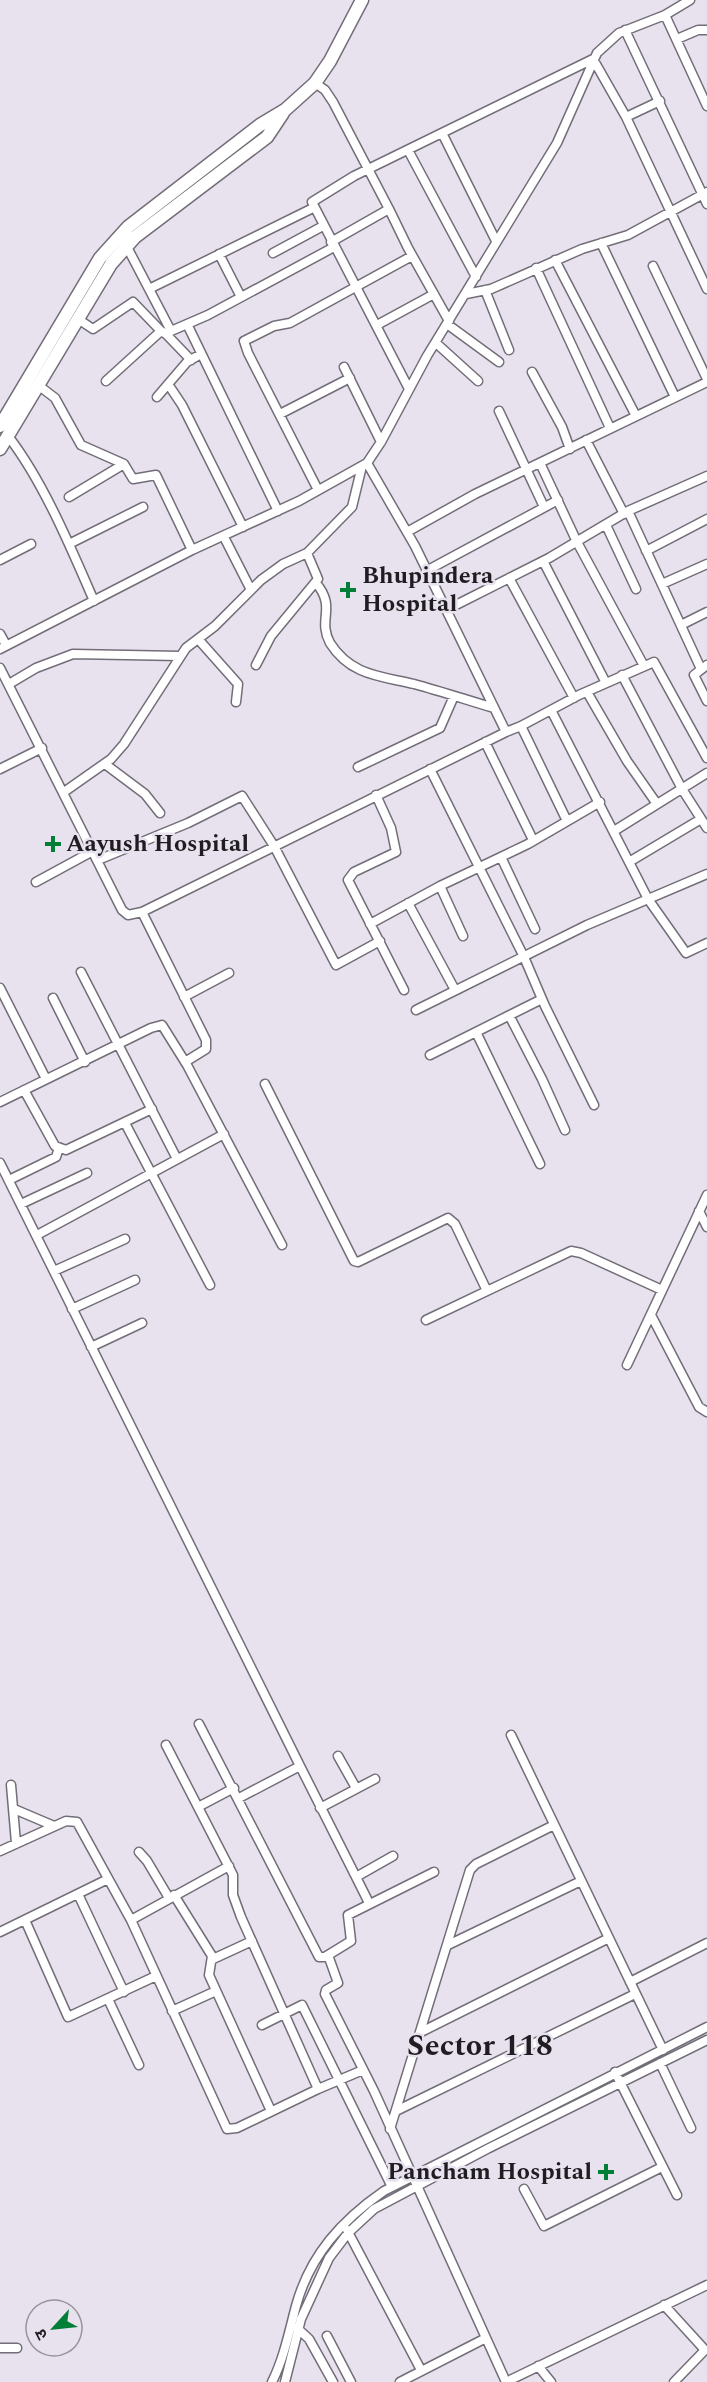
<svg xmlns="http://www.w3.org/2000/svg" width="707" height="2382" font-family="Spectral,'Noto Sans Devanagari',serif">
<rect width="100%" height="100%" fill="#e8e1ee"/>
<g fill="none" stroke-linecap="round" stroke-linejoin="round">
<g stroke="#736d78" stroke-width="11">
<path id="minor" d="M665,15L707,106
M625,30L707,204
M677,39L698,30H707
M315,83L325,90L333,102L389,209L331,242
M626,117L707,289
M442,133L496,241
M408,150L476,277
M389,209L408,248L449,321
M601,243L675,397
M127,247L171,331L208,315L334,247
M273,253L323,226
M219,254L241,297
M555,260L636,416
M653,266L707,379
M536,268L610,428
M149,289L313,208
M485,290L509,350
M466,294L491,289L582,249L628,235L707,192
M78,319L93,329L133,302L161,331L166,334L171,331
M187,324L278,511
M447,324L499,362
M377,325L434,294
M166,334L191,360
M436,343L478,381
M344,367L381,442
M532,372L562,427L570,449
M106,381L161,331
M168,384L182,405L243,527
M38,385L55,398L81,445L124,464L133,479L156,475L192,550
M409,389L312,202L354,176L593,59L626,117L660,101
M157,397L187,362L201,354
M499,411L544,507
M280,414L350,378
M8,436C43,481 71,548 94,601
M586,440L624,514
M540,463L577,542L644,666
M318,490L248,353L244,341L274,326L290,323L412,256
M69,497L124,464
M628,511L701,669
M606,525L636,589
M407,532L475,494L707,382
M224,537L251,590
M69,544L143,507
M646,551L707,519
M0,560L31,544
M543,561L606,683
M426,571L558,500
M509,578L574,698
M316,583C337,608 317,619 330,643C351,676 381,676 414,684C440,691 467,700 494,708
M662,584L707,564
M446,610L549,558L628,511L707,476
M681,625L707,612
M0,634L6,645
M198,639L238,684L236,702
M0,649L192,550L299,501L367,463L381,442L427,356L557,143L597,53L619,33L665,15L690,0
M256,665L271,636L318,579L307,553
M707,665L694,675L707,701
M0,668L122,910L128,915L142,912L506,732L415,546L367,463
M622,675L682,789L707,828
M9,684L36,668L73,654L180,656
M587,692L627,761L657,804
M551,710L648,899L686,953L707,943
M521,726L579,695L654,662L707,758
M506,732L521,726L567,821
M485,742L533,840
M105,764L145,794L160,813
M358,767L440,728L454,696
M0,769L42,748
M430,769L524,957L545,1006L594,1105
M64,792L111,759L124,744L186,648L215,626L261,580L283,564L307,553L352,507L362,466
M376,795L391,828L396,852L354,872L348,880L404,990
M614,831L707,773
M501,857L535,929
M98,860L188,823L242,796L274,846L336,965L380,941
M629,862L701,819
M36,882L93,851
M440,886L463,936
M408,903L455,990
M142,912L206,1040V1049L185,1062
M370,924L440,886L528,844L600,802
M81,972L177,1159
M0,988L46,1079
M184,997L229,973
M53,998L85,1062
M416,1010L587,925L707,874
M510,1017L542,1079L565,1130
M476,1032L540,1164
M430,1055L542,999
M265,1084L354,1261L358,1262L448,1218L455,1224L487,1291
M24,1090L55,1146L66,1150L152,1109
M0,1102L151,1028L162,1025L187,1065L282,1245
M125,1123L210,1285
M0,1163L300,1766
M9,1180L56,1157L59,1148
M21,1204L87,1173
M699,1211L707,1227
M37,1235L224,1134
M54,1271L125,1239
M72,1309L135,1280
M651,1315L699,1407L707,1412
M426,1320L571,1251L581,1253L662,1290
M91,1347L142,1323
M627,1365L707,1195
M199,1724L319,1957H325L351,1941L348,1915L434,1872
M511,1735L663,2050
M338,1756L356,1788
M11,1785L16,1843
M239,1798L300,1766L356,1877L393,1856
M198,1807L234,1788
M320,1808L375,1779
M14,1809L54,1826
M0,1851L66,1821L77,1822L131,1920L227,2129L237,2128L318,2089L241,1917L233,1895V1875L166,1745
M139,1852L147,1861L169,1898
M356,1877L369,1903
M78,1894L124,1992
M174,1895L212,1956L209,1975L271,2111
M25,1920L68,2017L156,1976
M131,1920L229,1866
M0,1932L108,1879
M448,1945L581,1881
M328,1955L338,1983L326,1990L325,1994L374,2091L506,2382
M213,1959L252,1941
M630,1982L707,1943
M108,1999L139,2065
M172,2011L216,1991
M262,2025L302,2005L392,2187
M423,2031L609,1938
M660,2063L691,2128
M615,2072L677,2195
M318,2089L363,2070
M396,2111L635,1994
M390,2129L470,1870L476,1864L554,1825
M524,2189L544,2226L662,2167
M347,2230L421,2370
M664,2305L705,2350L674,2382
M297,2328L309,2339L333,2382
M327,2336L351,2382
M0,2348H17
M538,2366L551,2382
M272,2382C284,2358 289,2332 296,2306C310,2255 342,2220 384,2191L707,2027
M285,2382L301,2319L329,2258L348,2233L374,2209L489,2148L707,2040
M400,2382L486,2338
M506,2382L707,2285"/>
</g>
<g stroke="#736d78" stroke-width="15">
<path id="secondary" d="M0,426L100,258L128,227L260,125L285,110L315,83L330,61L362,0
M0,449L111,264L135,237L267,137L283,113"/>
</g>
<use href="#minor" stroke="#fff" stroke-width="8"/>
<use href="#secondary" stroke="#fff" stroke-width="12"/>
</g>
<g fill="#027f37" stroke="#e8e1ee" stroke-width="2">
<path d="M345 581h6v6h6v6h-6v6h-6v-6h-6v-6h6z"/>
<path d="M50 835h6v6h6v6h-6v6h-6v-6h-6v-6h6z"/>
<path d="M603 2163h6v6h6v6h-6v6h-6v-6h-6v-6h6z"/>
</g>
<g text-anchor="middle" dominant-baseline="central" stroke-width="5" stroke-linejoin="round" paint-order="stroke">
<g font-size="24" font-weight="bold" fill="#1f1d21" stroke="#e8e1ee" text-anchor="start">
<text x="362" y="576">Bhupindera<tspan x="362" dy="28">Hospital</tspan></text>
<text x="66" y="844">Aayush Hospital</text>
<text x="592" y="2172" text-anchor="end">Pancham Hospital</text>
</g>
<g font-size="30" font-weight="bold" fill="#1f1d21" stroke="#e8e1ee">
<text x="480" y="2046">Sector 118</text>
</g>
</g>
<g transform="translate(54 2328) rotate(243)"><circle r="28" fill="#e8e1ee" stroke="#98939c" stroke-width="1.5"/>
<path d="M0-4.5L10 22L0 15L-10 22Z" fill="#027f37"/>
<text y="-9" font-size="16" font-weight="bold" text-anchor="middle" fill="#1f1d21">उ</text>
</g>
</svg>
